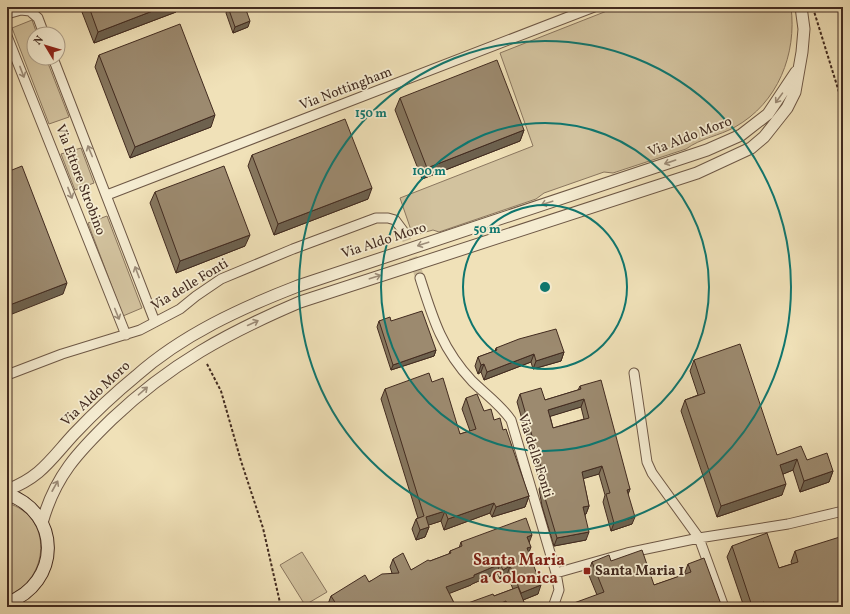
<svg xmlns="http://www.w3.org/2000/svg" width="850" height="614" font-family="Vollkorn,serif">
<rect width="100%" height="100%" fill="#f0e1b8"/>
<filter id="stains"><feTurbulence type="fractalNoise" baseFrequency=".005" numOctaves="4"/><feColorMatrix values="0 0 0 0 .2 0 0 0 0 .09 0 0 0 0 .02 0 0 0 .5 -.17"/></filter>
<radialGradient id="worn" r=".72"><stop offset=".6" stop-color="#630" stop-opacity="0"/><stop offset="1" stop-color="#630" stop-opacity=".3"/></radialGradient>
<path fill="#d2c29e" stroke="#8a765f" d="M617,7H791C797,54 778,103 735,127C719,136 701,138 686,149L613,173L604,172L544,193L536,199L439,232L433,230L415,235L412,233L400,198L533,146L500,53Z
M32,20L37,34H34V58H46L69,117L49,124L12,28Z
M81,148L94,183L75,190L61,154Z
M107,216L142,308L123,316L88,223Z
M7,503C54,516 50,580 7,596Z
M302,552L327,592L305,605L280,565Z"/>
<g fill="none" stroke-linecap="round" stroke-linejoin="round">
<path stroke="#cdbd9a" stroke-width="9" stroke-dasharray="9 4.5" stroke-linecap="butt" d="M404,232L420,278"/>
<g stroke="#6e5846" stroke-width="11">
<path id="minor" d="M7,14L21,10L30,11L38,18L44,34
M7,36L126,335
M53,58L155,322
M107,195L594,7
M420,278C433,319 442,349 472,381C485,394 500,404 511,420L556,573L559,590L553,607
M634,373L647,462L652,473L699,538L724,607
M7,375L62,354L140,330L180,309L196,296L221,279L293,249L376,218H388L395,220L404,232
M556,573L627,553L699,538L788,524L843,511"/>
</g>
<g stroke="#6e5846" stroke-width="13">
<path id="tertiary" d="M7,490C41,477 50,460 74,434C93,414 114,394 136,376C182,335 241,308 298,286L707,150L741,135L768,114L796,72
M42,523C55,476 78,452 112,419C170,364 227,333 300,302L697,173L751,148L764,137L787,108L795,92L802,52L804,29L801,7"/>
</g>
<g stroke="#422b20" stroke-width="14">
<path id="secondary" d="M7,494C62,513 61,583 7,603"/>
</g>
<path stroke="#422b20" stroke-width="2" stroke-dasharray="3 2" stroke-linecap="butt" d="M813,8L843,105
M207,364L221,391L241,461L263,528L281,607"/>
<use href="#minor" stroke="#f5ecd1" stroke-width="9"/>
<use href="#tertiary" stroke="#f5ecd1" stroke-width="11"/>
<use href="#secondary" stroke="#f5ecd1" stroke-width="12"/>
</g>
<path fill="#86775f" stroke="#422b20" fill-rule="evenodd" d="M80,7H178L176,12L94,43Z
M228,7L248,27L233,33L226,13Z
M99,55L211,127L130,158L95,67Z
M400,98L524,130L520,141L422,179L395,110Z
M252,155L368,199L274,235L248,166Z
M155,192L245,246L176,273L150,203Z
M379,321H391L436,350L434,356L391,370L377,327Z
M496,348L564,352L561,361L533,369L531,362L484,380L481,372L478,374L475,366L478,357L495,351Z
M694,360L777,455L807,460L833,471L829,482L800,492L793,470L783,474L782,495L717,517L681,411L685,400L698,395L690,371Z
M432,382L460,434L470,431L462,409L466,398L484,411L494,420L503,430L529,496L525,507L492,517L490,513L444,530L441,521L428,525L429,527L425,537L416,540L412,529L416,519L418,518L381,399L385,389Z
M580,386L630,489L628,494L632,524L611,531L603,502L605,495L599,474L583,478L589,506L586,514H585L586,540L554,546L542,506L539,489L541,485L517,402L520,394L545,400L578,390ZM581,407L584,419L553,428L550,416Z
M461,542L529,543V552L538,594L523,600L524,602L523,607H457L494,596L513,589L507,575L500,579L497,573L472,584L471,585L449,593L456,607H330L328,604L331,596L392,573L390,567L393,559L411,570L430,561L449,554L450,551L459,548Z
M732,546L779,568L792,564L791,562L795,551L843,607H744L727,557Z
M611,561L654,585L684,575L688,564L722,607L597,595L588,573L592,562Z"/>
<path fill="#6d614e" stroke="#422b20" d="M163,7H178L176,12L94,43L98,32Z
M250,21L248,27L233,33L235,27Z
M215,115L211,127L130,158L135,147Z
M524,130L520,141L422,179L427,168Z
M372,188L368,199L274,235L278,224Z
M250,235L245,246L176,273L180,261Z
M67,283L63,294L7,316V306Z
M436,350L434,356L391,370L393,365Z
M564,352L561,361L533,369L536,361Z
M534,354L531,362L484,380L487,372Z
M484,364L481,372L478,374L481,365Z
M584,399L581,407L545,418L548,410Z
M797,459L793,470L776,477L780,465Z
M602,466L599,474L579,480L582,472Z
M833,471L829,482L800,492L804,481Z
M786,484L782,495L717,517L721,506Z
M630,489L627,497V490Z
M529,496L525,507L492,517L496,507Z
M494,503L490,513L444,530L448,519Z
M589,506L586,514L581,515L583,507Z
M445,511L441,521L423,527L426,517Z
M635,517L632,524L611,531L614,523Z
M429,527L425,537L416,540L420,530Z
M589,532L586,540L554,546L557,538Z
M532,535L529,543L527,537Z
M531,547L528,555L527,548Z
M500,564L497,573L472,584L471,585L443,596L446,587Z
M510,566L507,575L500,579L503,570Z
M541,585L538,594L518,602L521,593Z
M506,601L504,607H491Z
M524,602L523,607H513Z
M764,602L762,607H751L752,606Z"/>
<path fill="#9c8a6f" stroke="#422b20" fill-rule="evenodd" d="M89,7H163L98,32Z
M228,7H245L250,21L235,27Z
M180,24L215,115L135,147L99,55Z
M497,60L524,130L427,168L400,98Z
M345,119L372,188L278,224L252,155Z
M22,166L67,283L7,306V172Z
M224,166L250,235L180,261L155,192Z
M422,311L436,350L393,365L379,321L390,317L391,321Z
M556,329L564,352L536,361L534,354L487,372L484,364L481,365L478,357L497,350L496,348L519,339Z
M740,344L777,455L801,446L807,460L827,453L833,471L804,481L797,459L780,465L786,484L721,506L685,400L705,393L694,360Z
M429,373L432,382L443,378L460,434L476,429L466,398L477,394L484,411L491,409L494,420L500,418L503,430L506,429L529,496L496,507L494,503L448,519L445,511L426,517L429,527L420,530L416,519L424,516L385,389Z
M601,380L630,489L627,490L635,517L614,523L606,494L610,493L602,466L582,472L589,506L583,507L589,532L557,538L545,498L542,481H545L520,394L541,388L545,400L581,389L580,386ZM584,399L589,418L553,428L548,410Z
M526,518L532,535L527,537L531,547L527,548L541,585L521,593L510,566L503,570L500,564L474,575V577L446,587L456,607H338L331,596L365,575L369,582L382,574L399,573L393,559L403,553L411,570L428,560L430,561L451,553L450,551L462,546L461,542Z
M767,533L779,568L798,562L795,551L843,536V607H765L764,602L752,606L732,546Z
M642,550L654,585L691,572L688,564L704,558L722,607H563L604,592L592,562L609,555L611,561Z
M518,587L524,602L513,607H508L506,601L491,607H457L493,594L494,596Z"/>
<defs><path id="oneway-shaft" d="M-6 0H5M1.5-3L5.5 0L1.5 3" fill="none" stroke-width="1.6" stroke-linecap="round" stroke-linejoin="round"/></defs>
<g stroke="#9c8c78">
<use href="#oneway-shaft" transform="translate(22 72) rotate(69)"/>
<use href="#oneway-shaft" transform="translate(779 98) rotate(126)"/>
<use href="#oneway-shaft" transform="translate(90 151) rotate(-112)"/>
<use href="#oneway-shaft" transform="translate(670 162) rotate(161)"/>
<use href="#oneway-shaft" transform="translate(70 193) rotate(69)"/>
<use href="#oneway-shaft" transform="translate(547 203) rotate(162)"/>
<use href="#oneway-shaft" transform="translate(423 244) rotate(162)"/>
<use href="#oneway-shaft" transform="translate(137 272) rotate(-111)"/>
<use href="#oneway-shaft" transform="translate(375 277) rotate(-18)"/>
<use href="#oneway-shaft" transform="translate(117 314) rotate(68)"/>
<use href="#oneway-shaft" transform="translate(253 323) rotate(-25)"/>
<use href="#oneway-shaft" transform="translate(143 391) rotate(-41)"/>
<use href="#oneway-shaft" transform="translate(55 486) rotate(-61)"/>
</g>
<g fill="none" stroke="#0f766e" stroke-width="2">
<circle cx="545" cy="287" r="82"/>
<circle cx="545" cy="287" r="164"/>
<circle cx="545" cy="287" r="246"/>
</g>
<rect fill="#8f2418" stroke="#f5ecd1" stroke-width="1.5" x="583" y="567" width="8" height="8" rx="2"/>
<g text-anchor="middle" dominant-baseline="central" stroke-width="3.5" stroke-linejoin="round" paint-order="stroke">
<g font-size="14" fill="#422b20" stroke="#f5ecd1">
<text transform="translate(346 89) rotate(-21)">Via Nottingham</text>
<text transform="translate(690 137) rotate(-21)">Via Aldo Moro</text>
<text transform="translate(80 180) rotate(69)">Via Ettore Strobino</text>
<text transform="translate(384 241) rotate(-18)">Via Aldo Moro</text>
<text transform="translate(190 285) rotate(-31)">Via delle Fonti</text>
<text transform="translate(96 394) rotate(-43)">Via Aldo Moro</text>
<text transform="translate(535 456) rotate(72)">Via delle Fonti</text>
</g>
<g font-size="14" font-weight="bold" fill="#422b20" stroke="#f5ecd1" text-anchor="start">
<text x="595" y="571">Santa Maria 1</text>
</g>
<g font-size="16" font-weight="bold" fill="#7a1f14" stroke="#f5ecd1">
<text x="519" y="561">Santa Maria<tspan x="519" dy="18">a Colonica</tspan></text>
</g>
</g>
<circle cx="545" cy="287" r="6" fill="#0f766e" stroke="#f5ecd1" stroke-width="2"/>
<g font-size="12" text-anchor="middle" font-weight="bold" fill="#0f766e" stroke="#f5ecd1" stroke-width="3.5" stroke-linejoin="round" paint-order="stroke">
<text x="371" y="117">150 m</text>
<text x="429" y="175">100 m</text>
<text x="487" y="233">50 m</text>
</g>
<rect width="850" height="614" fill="none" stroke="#f0e1b8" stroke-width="24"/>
<rect x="8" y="8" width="834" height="598" fill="none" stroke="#422b20" stroke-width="2"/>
<rect x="12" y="12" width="826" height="590" fill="none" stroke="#422b20"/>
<g transform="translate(46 46) rotate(308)"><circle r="19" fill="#f5ecd1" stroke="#ad9f8a"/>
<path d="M0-3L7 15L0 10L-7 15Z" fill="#8f2418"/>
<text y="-6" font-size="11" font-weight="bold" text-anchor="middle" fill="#422b20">N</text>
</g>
<rect width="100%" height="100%" filter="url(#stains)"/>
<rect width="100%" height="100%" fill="url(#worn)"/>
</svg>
